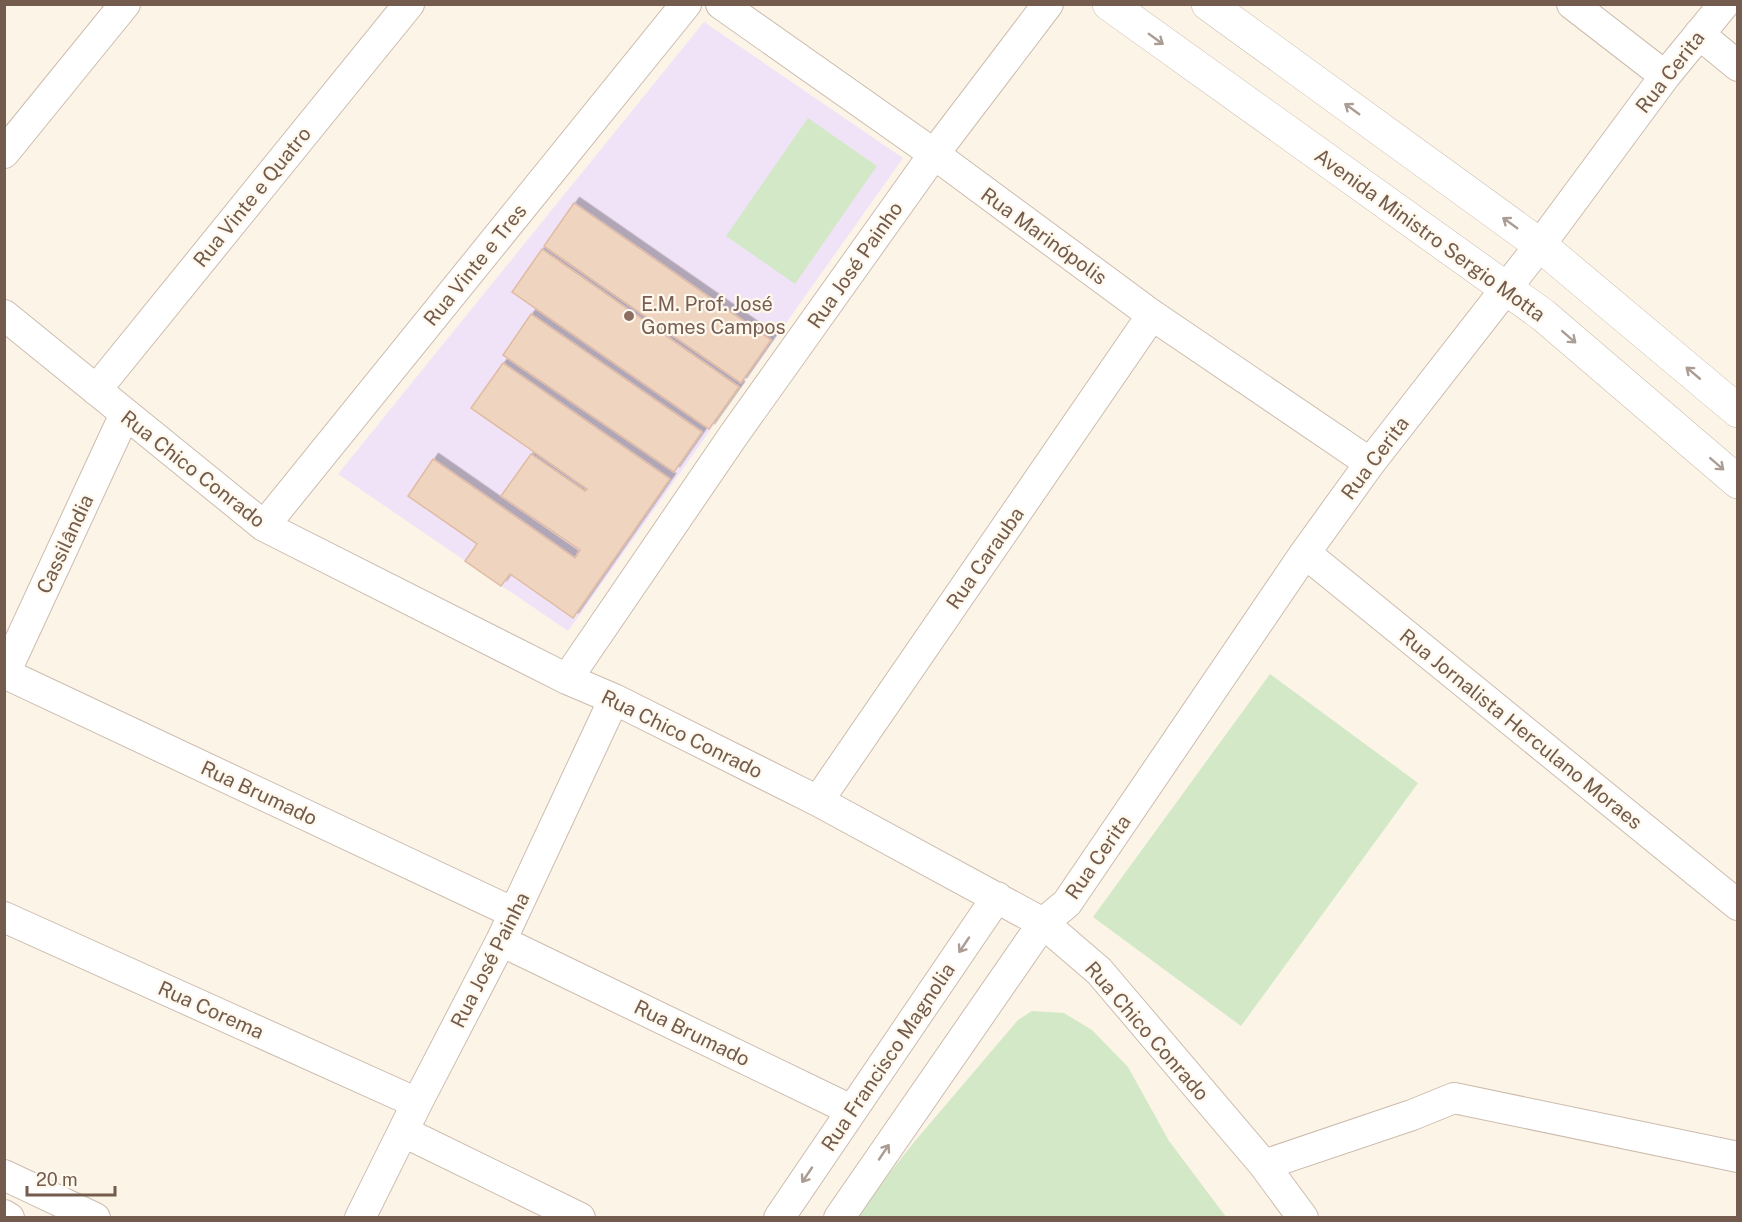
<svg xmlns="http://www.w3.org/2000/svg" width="1742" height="1222" font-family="'Public Sans',sans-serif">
<defs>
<filter id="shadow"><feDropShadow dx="5.5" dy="-5.5" stdDeviation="0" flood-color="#0004"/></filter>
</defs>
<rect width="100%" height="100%" fill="#fbf4e7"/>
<path fill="#f1e3f7" d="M704,22L903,158L568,631L338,474Z"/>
<path fill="#d3e8c6" d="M808,118L877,166L795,284L726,236Z
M1270,674L1418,783L1241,1026L1093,917Z
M1032,1011L1064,1013L1092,1030L1128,1067L1169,1141L1226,1217L854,1218L915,1141L1018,1020Z"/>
<path fill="#efd4c0" stroke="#e0bba2" stroke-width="1.5" filter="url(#shadow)" d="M574,203L771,340L741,383L544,246Z
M542,249L739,387L709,429L512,292Z
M531,314L702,432L674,472L503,355Z
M503,363L670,479L573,618L510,574L501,586L465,561L477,544L408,496L433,459L575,558L580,550L501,496L531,454L585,491L587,489L471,408Z"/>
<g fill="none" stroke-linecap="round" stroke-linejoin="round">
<g stroke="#ccbcae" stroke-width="32">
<path id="minor" d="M721,4L934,154L1152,315L1370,463
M1572,4L1665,76
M1699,34L1738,66
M4,153L125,4
M4,315L264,526L567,679L614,699L818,801L1043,923L1099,971L1264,1165L1303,1218
M96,390L409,4
M264,526L686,4
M1305,553L1738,905
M4,673L514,913
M5,673L125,414
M567,679L733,436L934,154L1048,4
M818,801L1152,315
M4,917L417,1103
M501,941L851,1110
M404,1132L580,1218
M1264,1165L1412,1115L1454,1098L1738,1157
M4,1175L95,1218
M4,1215L9,1218
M360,1218L417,1103L501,941L614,699
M779,1218L997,897
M839,1218L1043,923L1067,903L1305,553L1370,463L1540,245L1665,76L1724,4"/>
</g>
<g stroke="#ccbcae" stroke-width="34">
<path id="tertiary" d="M1109,4L1543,315L1738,482
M1208,4L1540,245L1738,411"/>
</g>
<use href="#minor" stroke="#fff" stroke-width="30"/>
<use href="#tertiary" stroke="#fff" stroke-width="33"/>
</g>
<defs><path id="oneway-shaft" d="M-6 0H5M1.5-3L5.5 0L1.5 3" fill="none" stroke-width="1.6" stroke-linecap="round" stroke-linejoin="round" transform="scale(1.5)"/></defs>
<g stroke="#ab9d94">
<use href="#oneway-shaft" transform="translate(1156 39) rotate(36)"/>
<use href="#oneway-shaft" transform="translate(1352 109) rotate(-144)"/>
<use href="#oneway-shaft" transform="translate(1510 223) rotate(-144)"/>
<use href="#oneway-shaft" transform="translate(1569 337) rotate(41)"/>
<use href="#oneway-shaft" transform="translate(1693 373) rotate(-140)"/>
<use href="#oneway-shaft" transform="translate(1717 464) rotate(41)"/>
<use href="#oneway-shaft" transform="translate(964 945) rotate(124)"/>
<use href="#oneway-shaft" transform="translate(884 1152) rotate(-56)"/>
<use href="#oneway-shaft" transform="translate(807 1175) rotate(124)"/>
</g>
<circle fill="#8d6e63" stroke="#fef8ed" stroke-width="2" cx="629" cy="316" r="6"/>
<g text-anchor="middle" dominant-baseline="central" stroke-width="4.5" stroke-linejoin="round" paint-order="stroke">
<g font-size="20" fill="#735b4d" stroke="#fef8ed">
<text transform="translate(1670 72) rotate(-52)">Rua Cerita</text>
<text transform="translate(252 197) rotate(-51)">Rua Vinte e Quatro</text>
<text transform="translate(1430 235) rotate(36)">Avenida Ministro Sergio Motta</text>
<text transform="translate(1044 236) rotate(36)">Rua Marinópolis</text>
<text transform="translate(475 265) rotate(-51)">Rua Vinte e Tres</text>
<text transform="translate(855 265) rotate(-55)">Rua José Painho</text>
<text transform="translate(1375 458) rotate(-53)">Rua Cerita</text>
<text transform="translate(193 469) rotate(38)">Rua Chico Conrado</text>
<text transform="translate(65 544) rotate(-65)">Cassilândia</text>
<text transform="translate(985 558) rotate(-55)">Rua Carauba</text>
<text transform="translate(1521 729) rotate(39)">Rua Jornalista Herculano Moraes</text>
<text transform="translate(682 734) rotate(26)">Rua Chico Conrado</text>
<text transform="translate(259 793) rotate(25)">Rua Brumado</text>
<text transform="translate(1098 857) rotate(-55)">Rua Cerita</text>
<text transform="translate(490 960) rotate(-63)">Rua José Painha</text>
<text transform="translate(211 1010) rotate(24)">Rua Corema</text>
<text transform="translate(1147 1031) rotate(49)">Rua Chico Conrado</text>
<text transform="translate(692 1033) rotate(26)">Rua Brumado</text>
<text transform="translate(888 1057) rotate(-56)">Rua Francisco Magnolia</text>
</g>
<g font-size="20" fill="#785e54" stroke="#fef8ed" text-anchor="start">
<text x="641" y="304">E.M. Prof. José<tspan x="641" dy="23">Gomes Campos</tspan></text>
</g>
</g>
<rect width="1742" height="1222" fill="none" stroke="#735b4d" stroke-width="12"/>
<path d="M27 1186v9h88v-9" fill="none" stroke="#735b4d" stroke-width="3"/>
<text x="36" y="1186" font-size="18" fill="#735b4d" stroke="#fef8ed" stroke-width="4.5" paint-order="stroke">20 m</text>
</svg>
